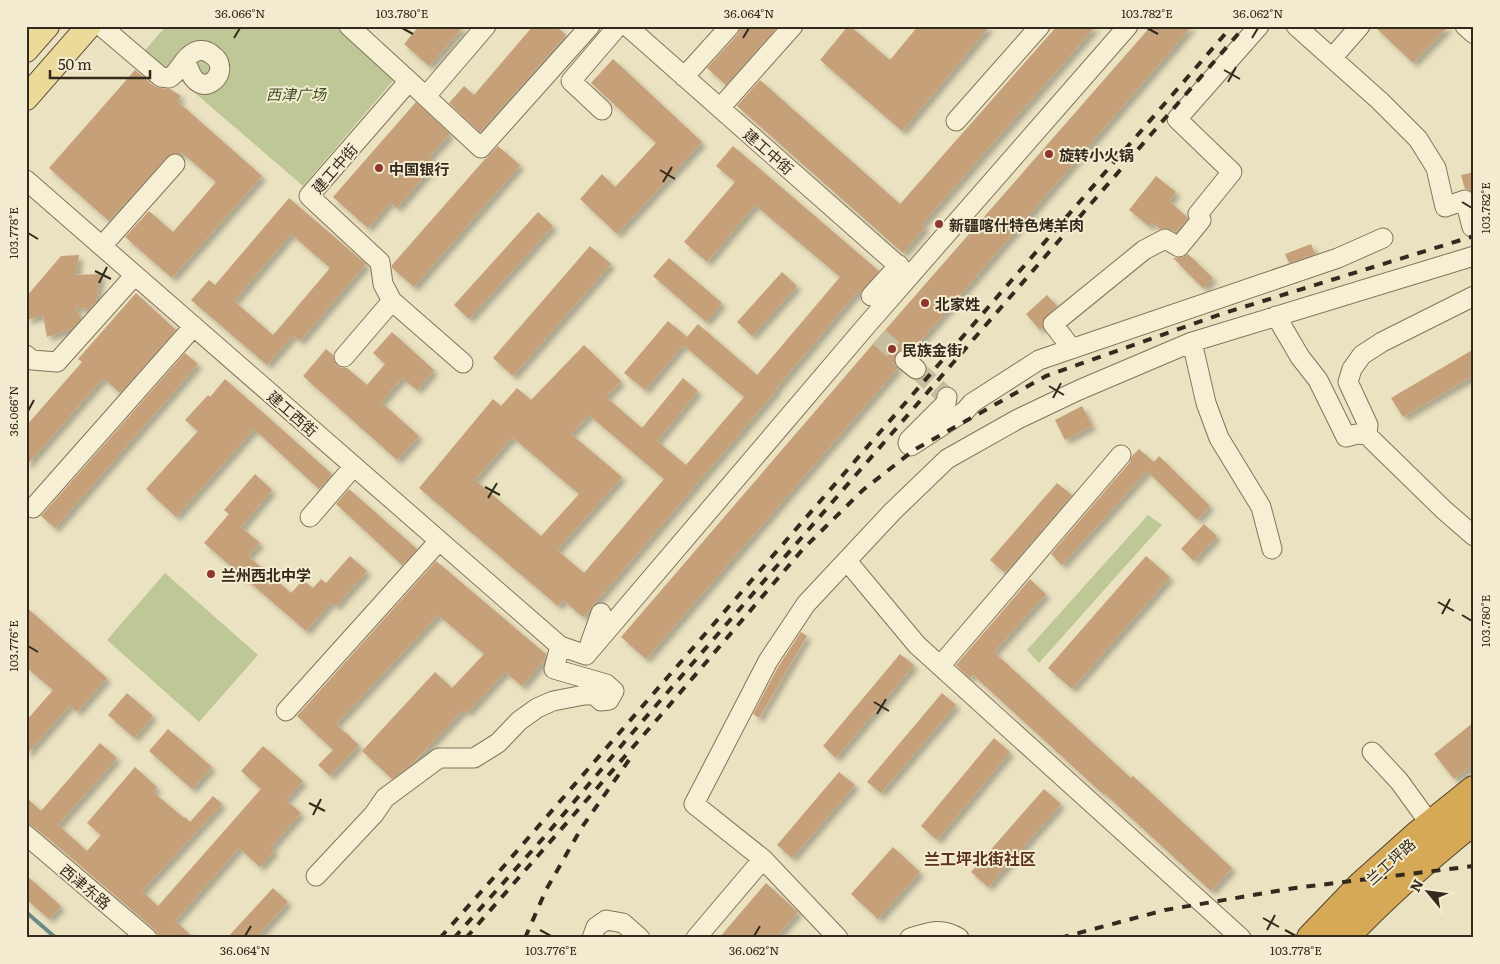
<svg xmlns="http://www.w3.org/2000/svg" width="1500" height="964" font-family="Literata,'Noto Sans SC',serif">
<defs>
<filter id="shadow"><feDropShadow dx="4.5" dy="4.5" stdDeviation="2.5" flood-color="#0004"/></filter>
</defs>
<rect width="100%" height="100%" fill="#ebe2c1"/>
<path fill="#bdc896" d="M166,26H356L404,68L303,186L145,50Z
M1148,515L1162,525L1039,663L1027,650Z
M165,573L258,655L199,722L107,640Z"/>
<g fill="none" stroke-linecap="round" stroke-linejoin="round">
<path stroke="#6b8a85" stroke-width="4" d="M26,912L56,938"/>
</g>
<path fill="#c6a079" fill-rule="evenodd" filter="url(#shadow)" d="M419,26H464L429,66L404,44Z
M533,26H556L566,35L480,132L449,103L464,86L474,95Z
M742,26H778L726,85L707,68L738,34Z
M848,26H850L890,60L918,26H990L902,131L820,60Z
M1057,26H1096L922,224L925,227L903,253L737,106L760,80L900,204Z
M1151,26H1192L912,351L906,349H902L897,353L894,359V364L898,368L646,659L621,637L879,337Z
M1374,26H1449L1413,63Z
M613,59L702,142L617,234L580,199L602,174L615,187L656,143L591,83Z
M135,70L154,86L160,88L170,89L181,96L177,101L262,176L172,278L125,237L149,211L173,232L216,182L181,152L180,154H171L167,157L109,221L49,168Z
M416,102L450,134L429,157L436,163L397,208L390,202L368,228L333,197Z
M498,146L520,165L414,287L392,268V265L485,159Z
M733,146L879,271L859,294L857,292L775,390L776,391L583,617L563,600L558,606L419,488L493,399L501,406L517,388L531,400L584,345L621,381L606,397L642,428L683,378L698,391L657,441L686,465L744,397L683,345L645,390L624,373L668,321L687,337L698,324L757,375L840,277L755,205L707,262L684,242L735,182L716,166ZM589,415L664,479L584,573L557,550L622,477L571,434ZM512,437L579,494L541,536L475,480Z
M1474,172V193L1468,189H1465L1461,175Z
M1156,176L1176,192L1169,201L1187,217L1188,218L1176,232L1166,228L1160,229L1152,222L1149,226L1129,210Z
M289,198L366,264L300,341L293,335L267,365L191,300L209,280L215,285ZM291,234L330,268L273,335L234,301Z
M538,212L553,226L469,319L454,305Z
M1311,244L1315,254L1289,263L1285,254Z
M590,246L611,264L513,376L493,358Z
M1188,254L1213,278L1203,288L1173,258L1183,257Z
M79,255L76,275L101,274L96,301L89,309L75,307L81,319L73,328L47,337L43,315L27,320L26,297L61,256Z
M669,258L722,303L706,322L653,276Z
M782,272L797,286L752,336L737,322Z
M136,293L176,330L120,393L103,378L26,466V426L82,362L78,359Z
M1047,295L1057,306L1043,319V327L1040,330L1026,314Z
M392,332L434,370L417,390L402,378L381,402L419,436L397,460L303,376L326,349L333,355V360L336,365L341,368H347L367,385L385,364L373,353Z
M1474,349V375L1403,417L1391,398Z
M185,353L198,364L55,528L41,516Z
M225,379L332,474L319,489L254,429L176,517L146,489L198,431L185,420L208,395L210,397Z
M1082,406L1092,426L1065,440L1055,420Z
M1139,449L1154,462L1159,456L1210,506L1197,520L1147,471L1062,565L1051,554L1130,462L1132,456Z
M255,474L272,490L241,527L260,543L248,556L291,593L303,580L313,588L321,579L326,583L350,556L367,571L336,606L331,602L306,631L204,543L229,514L224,510Z
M1057,483L1072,495L1005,573L990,560Z
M349,489L417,549L402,565L336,504Z
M1204,524L1217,536L1194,561L1181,549Z
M1146,556L1170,577L1072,689L1048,668Z
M436,561L546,654L545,659L522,686L505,672L467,713L464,709L413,763L392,779L362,751L435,672L452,688L484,654L438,615L336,724L359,745L330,776L318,765L333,750L297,716Z
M1030,579L1046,594L994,652L1131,778L1133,776L1232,868L1211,891L1105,794L1104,795L973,675L970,678L956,665Z
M26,607L107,678L77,712L70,705L26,755V721L53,690L26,667Z
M801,632L807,636L759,718L753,714L778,667Z
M900,654L914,665L836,758L823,746Z
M127,693L153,716L134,738L108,715Z
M942,693L956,705L881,793L867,782Z
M1474,722V764L1454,779L1434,754Z
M168,729L212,767L192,789L149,751Z
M994,738L1010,752L937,840L921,826Z
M100,743L117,758L58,825L87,851L101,835L87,823L135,767L157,787L153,792L184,818L185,817L190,822L213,796L222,804L142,891L158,906L261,789L241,771L263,746L303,781L286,800L301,813L271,847L274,851L260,867L239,848L175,921L194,938H160L154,929L68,855L33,826L26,824V797L41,811Z
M839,772L855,785L792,858L777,845Z
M1044,789L1061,804L988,887L971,872Z
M893,847L920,872L878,919L851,894Z
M26,875L61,906L49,919L26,899Z
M766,883L798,912L775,938H719Z
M273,888L288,902L256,938H227Z"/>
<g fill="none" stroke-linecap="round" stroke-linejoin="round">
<path stroke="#c6bda0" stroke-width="19" stroke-dasharray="19 9" stroke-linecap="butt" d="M879,337L905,360
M916,369L947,397"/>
<g stroke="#83735a" stroke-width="21">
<path id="minor" d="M101,26L161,77L169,78L172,76C180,70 184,57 193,53C198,49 206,50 211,54C236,70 201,104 189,69
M349,26L409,81
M627,26L910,276
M1296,26L1380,101L1418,139L1436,168L1445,207L1465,200L1472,227
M1465,26L1474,34
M1332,58L1360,26
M684,77L730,26
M426,96L486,26
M720,108L793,26
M602,110L571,81L618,26
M956,121L1040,26
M26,180L560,646L586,655L866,326L1128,26
M102,246L175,164
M871,296L899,265
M1276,316L1300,357L1318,380L1346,437L1357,434L1367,435L1444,510L1474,536
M1192,342L1206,403L1219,438L1261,507L1272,549
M1072,349L1053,324L1144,250L1165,239L1179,247L1201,220L1198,214L1232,172L1177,119L1259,26
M26,355L32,360L57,362L135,275
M344,357L392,301
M905,360L916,369
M463,363L392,301L383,284L380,262L309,196L409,81L481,148L590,26
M947,397L946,403L909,440L908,443L909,445L911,446L965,411L972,403L1039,360L1338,258L1383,238
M1367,435L1368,425L1348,382L1352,369L1362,355L1382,342L1474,296
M33,508L194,326
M310,517L354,466
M847,561L917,645L1241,938
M590,644L601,613
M940,666L1121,455
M286,711L439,541
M1372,752L1399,781L1431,825
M26,835L147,938
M316,876L374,814L385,798L439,758H474L498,743L519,721L537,708L553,701L584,695H595L601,701L609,700L614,691L606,684L554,669L560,646
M592,938L596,927L606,920L623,923L640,938
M696,938L763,859
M838,938L763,859L694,804L768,661L806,604L893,511L947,459L1018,419L1079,390L1192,342L1474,256
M910,938C929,932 941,927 959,938"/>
</g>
<g stroke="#50412e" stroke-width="26">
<path id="major" d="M26,50L47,26
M26,98L89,26"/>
</g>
<g stroke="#50412e" stroke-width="30">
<path id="highway" d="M1311,938L1361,886L1418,835L1474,790
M1344,938C1384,895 1428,857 1474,820"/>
</g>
<use href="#minor" stroke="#f6efd3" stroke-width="19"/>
<use href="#major" stroke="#ecda9a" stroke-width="24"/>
<use href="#highway" stroke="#d6a956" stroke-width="28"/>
<path stroke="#332a1d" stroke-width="4" stroke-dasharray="9 9" stroke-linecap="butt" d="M440,938L504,866L1232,26
M454,938L546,835L627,739L1245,26
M466,938L661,715L803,549L863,490L914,450L1046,376L1221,314L1474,236
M525,938L546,890L582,827L629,760
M1060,938L1165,910L1295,888L1474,866"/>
</g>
<path fill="none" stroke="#332a1d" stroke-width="2" d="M402,28L413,34M1147,28L1158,34M234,38L240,28M743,38L749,28M1252,38L1258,28M1224,70L1240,79M1228,82L1236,67M660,170L675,179M663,182L672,167M1462,202L1472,208M28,233L38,239M95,271L111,279M99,283L107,267M1049,386L1064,395M1053,398L1061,383M28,411L34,400M485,487L500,495M488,498L497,483M1438,602L1454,611M1442,614L1450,599M1462,615L1472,621M28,646L38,652M874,702L889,711M877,714L886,699M309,803L325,811M313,815L321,799M1263,918L1279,927M540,930L551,936M1267,930L1275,915M1285,930L1296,936M245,936L251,926M754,936L760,926"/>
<g fill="#8e362e" stroke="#f3ecd0" stroke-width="2">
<circle cx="1049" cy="154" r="5"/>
<circle cx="379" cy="168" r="5"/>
<circle cx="939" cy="224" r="5"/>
<circle cx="925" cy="303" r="5"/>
<circle cx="892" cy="349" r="5"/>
<circle cx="211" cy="574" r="5"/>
</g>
<g text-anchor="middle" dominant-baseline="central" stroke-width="4" stroke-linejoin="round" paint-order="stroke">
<g font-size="15" font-style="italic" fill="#404e25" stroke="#f3ecd0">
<text x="296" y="93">西津广场</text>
</g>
<g font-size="15" fill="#332a1d" stroke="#f3ecd0">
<text transform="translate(769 151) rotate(41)">建工中街</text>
<text transform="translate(334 168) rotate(-49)">建工中街</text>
<text transform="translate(293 413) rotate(41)">建工西街</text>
<text transform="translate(1390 861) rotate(-42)">兰工坪路</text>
<text transform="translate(86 886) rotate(40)">西津东路</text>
</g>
<g font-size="15" font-weight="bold" fill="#332a1d" stroke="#f3ecd0" text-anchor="start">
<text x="1059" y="154">旋转小火锅</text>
<text x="389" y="168">中国银行</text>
<text x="949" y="224">新疆喀什特色烤羊肉</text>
<text x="935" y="303">北家姓</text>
<text x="902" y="349">民族金街</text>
<text x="221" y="574">兰州西北中学</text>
</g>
<g font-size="16" font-weight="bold" fill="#5d321f" stroke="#f3ecd0">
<text x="980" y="858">兰工坪北街社区</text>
</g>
</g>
<rect width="1500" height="964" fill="none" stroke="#f3ecd0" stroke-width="55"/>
<g transform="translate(1428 892) rotate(299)" stroke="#f3ecd0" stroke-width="4" paint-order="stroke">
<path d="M0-4L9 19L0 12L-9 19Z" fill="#332a1d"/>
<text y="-8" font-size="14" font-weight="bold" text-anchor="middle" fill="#332a1d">N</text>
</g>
<path d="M50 70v8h100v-8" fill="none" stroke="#332a1d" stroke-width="2.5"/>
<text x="58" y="70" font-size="15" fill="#332a1d" stroke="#f3ecd0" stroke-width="4" paint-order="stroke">50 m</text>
<rect x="28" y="28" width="1444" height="908" fill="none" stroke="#332a1d" stroke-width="2"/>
<g font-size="12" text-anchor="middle" fill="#332a1d">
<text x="240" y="18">36.066°N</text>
<text x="402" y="18">103.780°E</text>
<text x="749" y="18">36.064°N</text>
<text x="1147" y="18">103.782°E</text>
<text x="1258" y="18">36.062°N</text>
<text transform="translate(1486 208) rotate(-90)" y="4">103.782°E</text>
<text transform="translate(14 233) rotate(-90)" y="4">103.778°E</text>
<text transform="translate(14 411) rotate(-90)" y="4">36.066°N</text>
<text transform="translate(1486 621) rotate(-90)" y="4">103.780°E</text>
<text transform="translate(14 646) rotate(-90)" y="4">103.776°E</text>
<text x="245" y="955">36.064°N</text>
<text x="551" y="955">103.776°E</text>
<text x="754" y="955">36.062°N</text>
<text x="1296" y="955">103.778°E</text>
</g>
</svg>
